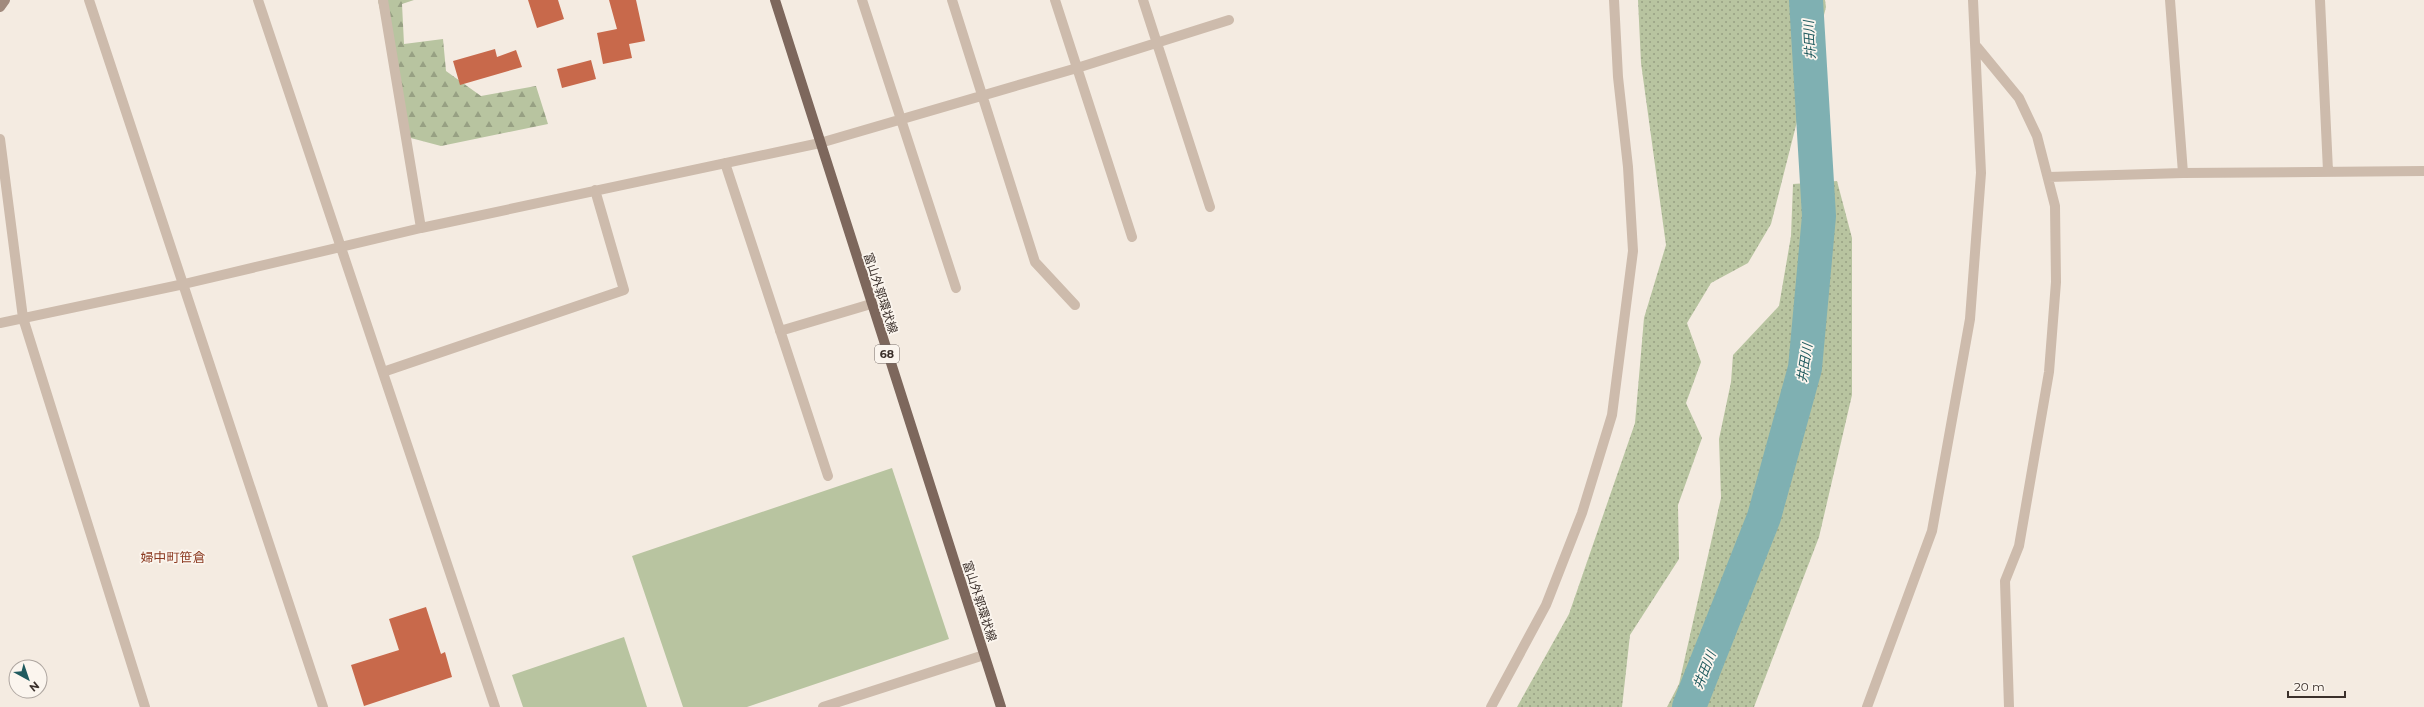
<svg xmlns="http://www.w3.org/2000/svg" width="2424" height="707" font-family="Montserrat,'Noto Sans JP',sans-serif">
<defs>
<pattern id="grass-dots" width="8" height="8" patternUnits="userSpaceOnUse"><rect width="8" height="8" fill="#b8c4a0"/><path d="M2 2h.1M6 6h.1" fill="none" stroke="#97a083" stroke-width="1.8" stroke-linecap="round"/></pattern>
<pattern id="forest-firs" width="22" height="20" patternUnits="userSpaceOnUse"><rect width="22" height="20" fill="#b8c4a0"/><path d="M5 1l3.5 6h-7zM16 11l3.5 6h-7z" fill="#97a083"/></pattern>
</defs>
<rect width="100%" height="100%" fill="#f4ebe1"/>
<path fill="url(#grass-dots)" d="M1638,0H1825L1826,7L1771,224L1748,263L1711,283L1687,323L1701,362L1686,403L1702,438L1678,505L1679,559L1630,635L1622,707H1517L1569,614L1635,423L1644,318L1666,245L1641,63Z
M1837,181L1852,238V395L1819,537L1754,707H1667L1679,684L1721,498L1719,439L1731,382L1733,355L1779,306L1791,236L1793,184Z"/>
<path fill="url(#forest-firs)" d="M378,0H414L402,4L404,44L443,39L446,71L481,96L536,86L548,124L441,146L407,137Z"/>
<path fill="#b8c4a0" d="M892,468L949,639L747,707H683L632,556Z
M624,637L647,707H523L512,675Z"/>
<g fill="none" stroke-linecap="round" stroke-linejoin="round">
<path stroke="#7fb0b2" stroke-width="34" d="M1689,707L1764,517L1805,368L1819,216L1806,0"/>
</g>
<path fill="#c8694b" d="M528,0H558L564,19L537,28Z
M609,0H636L645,41L629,44L632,58L603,64L597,33L617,29Z
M495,49L497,57L516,50L522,67L460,85L453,61Z
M591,60L596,79L562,88L557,69Z
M426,607L441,654L445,652L452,677L364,706L351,665L399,650L389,619Z"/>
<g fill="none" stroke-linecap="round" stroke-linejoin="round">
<path stroke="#cdbbac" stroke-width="10" d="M89,0L323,707
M258,0L495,707
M383,0L421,228
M862,0L956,288
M952,0L1035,262L1075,305
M1055,0L1132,237
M1143,0L1210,207
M2170,0L2183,173
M2320,0L2328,171
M1977,47L2019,98L2037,136L2055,206L2056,282L2049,372L2019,546L2005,581L2009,707
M0,139L23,318L145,707
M725,163L828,476
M2049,177L2183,173L2424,171
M0,323L184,284L421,228L820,143L1077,68L1229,20
M780,331L871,304
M383,372L624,290L595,190
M823,707L984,655
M1491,707L1546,605L1582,513L1612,415L1633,251L1628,167L1618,77L1614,0
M1867,707L1932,531L1970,319L1981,173L1973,0"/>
<path stroke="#a18a7d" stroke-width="10" d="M0,7L5,0"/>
<path stroke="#7d675c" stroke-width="10" d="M775,0L1001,707"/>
</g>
<g text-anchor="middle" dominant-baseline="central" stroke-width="3.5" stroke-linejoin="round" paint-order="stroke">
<rect fill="#fbf5ee" stroke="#756b66" stroke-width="1" x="875" y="345" width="24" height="18" rx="3"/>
<g font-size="11" font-weight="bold" fill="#3b302b">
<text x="887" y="354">68</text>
</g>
<g font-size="12" fill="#3b302b" stroke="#fbf5ee">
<text transform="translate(881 293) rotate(72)">富山外郭環状線</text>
<text transform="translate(980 601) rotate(72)">富山外郭環状線</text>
</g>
<g font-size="13" font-style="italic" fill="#1f5a5e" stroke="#fbf5ee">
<text transform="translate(1809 40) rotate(-93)">井田川</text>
<text transform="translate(1804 363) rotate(-81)">井田川</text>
<text transform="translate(1704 670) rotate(-68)">井田川</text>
</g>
<g font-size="13" fill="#8c3b22" stroke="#fbf5ee">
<text x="173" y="557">婦中町笹倉</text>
</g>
</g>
<g transform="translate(28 679) rotate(140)"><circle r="19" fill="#fbf5ee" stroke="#aea6a0"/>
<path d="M0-3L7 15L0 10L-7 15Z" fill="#1f5a5e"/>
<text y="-6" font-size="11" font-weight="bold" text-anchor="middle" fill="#3b302b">N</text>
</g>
<path d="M2288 691v6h57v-6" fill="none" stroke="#3b302b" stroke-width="2"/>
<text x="2294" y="691" font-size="12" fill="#3b302b" stroke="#fbf5ee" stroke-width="3" paint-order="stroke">20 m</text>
</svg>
